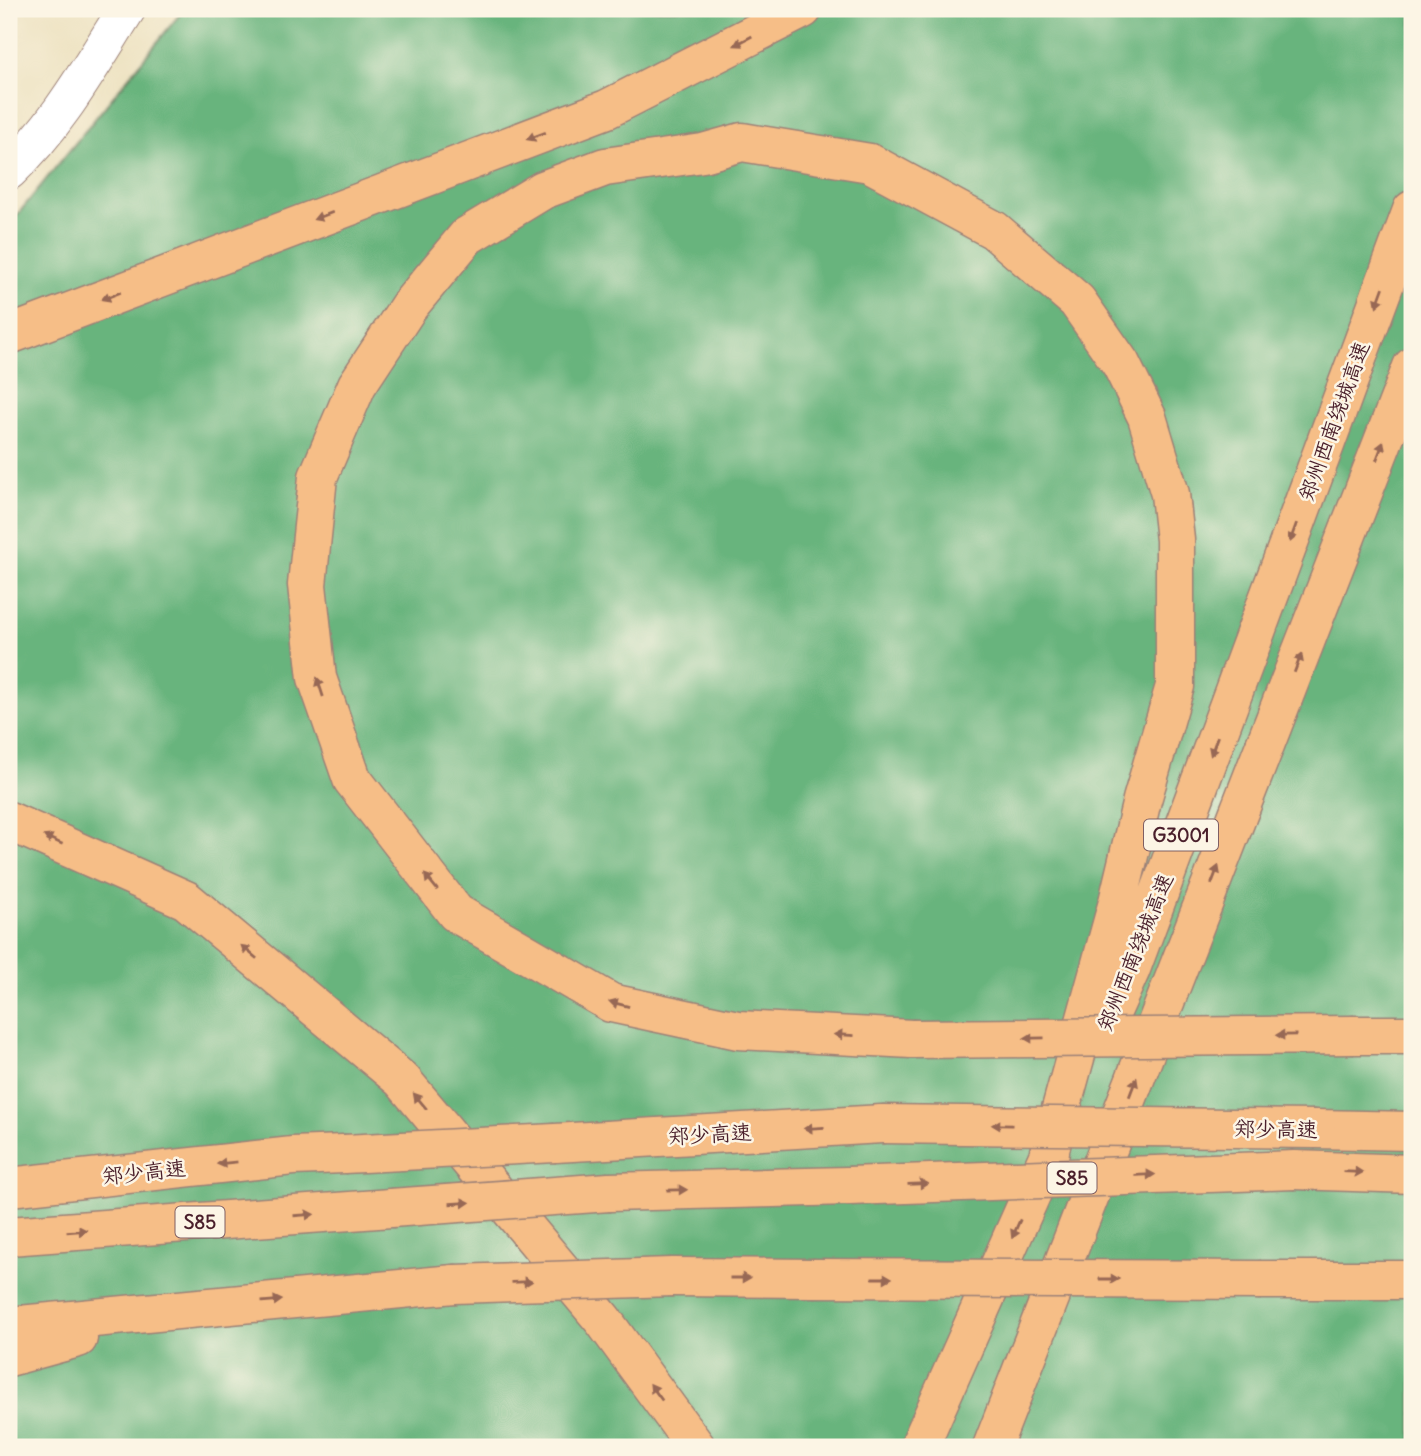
<svg xmlns="http://www.w3.org/2000/svg" width="1421" height="1456" font-family="Delius,'LXGW WenKai TC',sans-serif">
<rect width="100%" height="100%" fill="#fcf5e5"/>
<filter id="ink" filterUnits="userSpaceOnUse"><feTurbulence type="fractalNoise" baseFrequency=".0143" numOctaves="2"/><feDisplacementMap in="SourceGraphic" scale="14" xChannelSelector="R" yChannelSelector="G"/><feConvolveMatrix kernelMatrix="1 2 1 2 8 2 1 2 1" color-interpolation-filters="sRGB"/></filter>
<filter id="wash" filterUnits="userSpaceOnUse"><feTurbulence type="fractalNoise" baseFrequency=".00686" numOctaves="4" result="noise"/><feDisplacementMap in="SourceGraphic" scale="28" xChannelSelector="R" yChannelSelector="G"/><feGaussianBlur stdDeviation="1.57" result="paint"/><feColorMatrix in="noise" values="0 0 0 0 0 0 0 0 0 0 0 0 0 0 0 0 0 1.4 0 .05"/><feComposite in="paint" operator="in"/></filter>
<g filter="url(#wash)">
<rect width="100%" height="100%" fill="#eee3c3"/>
<path fill="#68b47d" stroke="#596a54" stroke-width="2" d="M184,9H1412V1447H9V225Z"/>
</g>
<g filter="url(#ink)">
<g fill="none" stroke-linecap="round" stroke-linejoin="round">
<g stroke="#9c8177" stroke-width="39">
<path id="tertiary" d="M9,171C58,125 91,65 127,9"/>
</g>
<g stroke="#9c8177" stroke-width="41">
<path id="motorway" d="M9,335L607,109L803,9
M9,821L186,900L402,1080L603,1320L696,1447
M1354,1035H1412
M1101,1036L1131,969L1412,210
M912,1039L738,1030L611,1003L456,913L352,779L317,678L307,585L318,477L357,385L409,306L467,236L543,190L605,167L703,153L742,142L870,163L994,230L1077,301L1121,364L1147,417L1170,494L1175,540V686L1142,800L1118,902L1048,1156
M1316,1129L1412,1131
M555,1143L882,1124
M1294,1170L1412,1174
M9,1187L293,1156L344,1154
M609,1192L849,1186
M9,1236L391,1208
M672,1277L813,1278
M1261,1280H1412
M9,1326L454,1284
M9,1357L78,1338
M919,1447L1050,1152
M992,1447L1412,367"/>
</g>
<use href="#tertiary" stroke="#fff" stroke-width="37"/>
<use href="#motorway" stroke="#f6be87" stroke-width="38"/>
<g stroke="#9c8177" stroke-width="41" stroke-linecap="butt">
<path id="motorway-bridge" d="M912,1039L1354,1035
M882,1124L1316,1129
M344,1154L555,1143
M849,1186L1294,1170
M391,1208L609,1192
M813,1278L1261,1280
M454,1284L672,1277"/>
</g>
<use href="#motorway-bridge" stroke="#f6be87" stroke-width="38"/>
</g>
<defs><path id="oneway-solid" d="M-6-.8H1V-3.2L6.5 0L1 3.2V.8H-6Z" transform="scale(1.75)"/></defs>
<g fill="#976754">
<use href="#oneway-solid" transform="translate(743 41) rotate(152)"/>
<use href="#oneway-solid" transform="translate(536 136) rotate(159)"/>
<use href="#oneway-solid" transform="translate(323 216) rotate(159)"/>
<use href="#oneway-solid" transform="translate(111 296) rotate(159)"/>
<use href="#oneway-solid" transform="translate(1380 297) rotate(110)"/>
<use href="#oneway-solid" transform="translate(1380 451) rotate(-69)"/>
<use href="#oneway-solid" transform="translate(1293 533) rotate(110)"/>
<use href="#oneway-solid" transform="translate(1298 663) rotate(-69)"/>
<use href="#oneway-solid" transform="translate(320 687) rotate(-108)"/>
<use href="#oneway-solid" transform="translate(1214 746) rotate(110)"/>
<use href="#oneway-solid" transform="translate(53 840) rotate(-156)"/>
<use href="#oneway-solid" transform="translate(1215 875) rotate(-69)"/>
<use href="#oneway-solid" transform="translate(431 882) rotate(-129)"/>
<use href="#oneway-solid" transform="translate(249 952) rotate(-140)"/>
<use href="#oneway-solid" transform="translate(619 1004) rotate(-165)"/>
<use href="#oneway-solid" transform="translate(844 1035) rotate(-177)"/>
<use href="#oneway-solid" transform="translate(1286 1035) rotate(179)"/>
<use href="#oneway-solid" transform="translate(1034 1038) rotate(179)"/>
<use href="#oneway-solid" transform="translate(1133 1087) rotate(-69)"/>
<use href="#oneway-solid" transform="translate(420 1101) rotate(-130)"/>
<use href="#oneway-solid" transform="translate(1002 1125) rotate(-179)"/>
<use href="#oneway-solid" transform="translate(814 1128) rotate(177)"/>
<use href="#oneway-solid" transform="translate(227 1163) rotate(174)"/>
<use href="#oneway-solid" transform="translate(1353 1172) rotate(2)"/>
<use href="#oneway-solid" transform="translate(1145 1175) rotate(-2)"/>
<use href="#oneway-solid" transform="translate(918 1184) rotate(-2)"/>
<use href="#oneway-solid" transform="translate(677 1190) rotate(-1)"/>
<use href="#oneway-solid" transform="translate(460 1203) rotate(-4)"/>
<use href="#oneway-solid" transform="translate(304 1215) rotate(-4)"/>
<use href="#oneway-solid" transform="translate(1016 1229) rotate(114)"/>
<use href="#oneway-solid" transform="translate(77 1231) rotate(-4)"/>
<use href="#oneway-solid" transform="translate(740 1278)"/>
<use href="#oneway-solid" transform="translate(882 1278)"/>
<use href="#oneway-solid" transform="translate(1109 1279)"/>
<use href="#oneway-solid" transform="translate(522 1282) rotate(-2)"/>
<use href="#oneway-solid" transform="translate(272 1301) rotate(-5)"/>
<use href="#oneway-solid" transform="translate(656 1392) rotate(-126)"/>
</g>
</g>
<g text-anchor="middle" dominant-baseline="central" stroke-width="5" stroke-linejoin="round" paint-order="stroke">
<g fill="#fcf5e5" stroke="#7f5f63" stroke-width="2">
<rect x="1144" y="819.5" width="74" height="31" rx="5"/>
<rect x="1047.5" y="1162.5" width="49" height="31" rx="5"/>
<rect x="175.5" y="1206.5" width="49" height="31" rx="5"/>
</g>
<g font-size="19" font-weight="bold" fill="#4a1f2b">
<text x="1181" y="835">G3001</text>
<text x="1072" y="1178">S85</text>
<text x="200" y="1222">S85</text>
</g>
<g font-size="21" fill="#4a1f2b" stroke="#fcf5e5">
<text transform="translate(1334 421) rotate(-70)">郑州西南绕城高速</text>
<text transform="translate(1135 952) rotate(-68)">郑州西南绕城高速</text>
<text transform="translate(1276 1129) rotate(1)">郑少高速</text>
<text transform="translate(710 1134) rotate(-3)">郑少高速</text>
<text transform="translate(144 1172) rotate(-6)">郑少高速</text>
</g>
</g>
<rect width="1421" height="1456" fill="none" stroke="#fcf5e5" stroke-width="35"/>
</svg>
